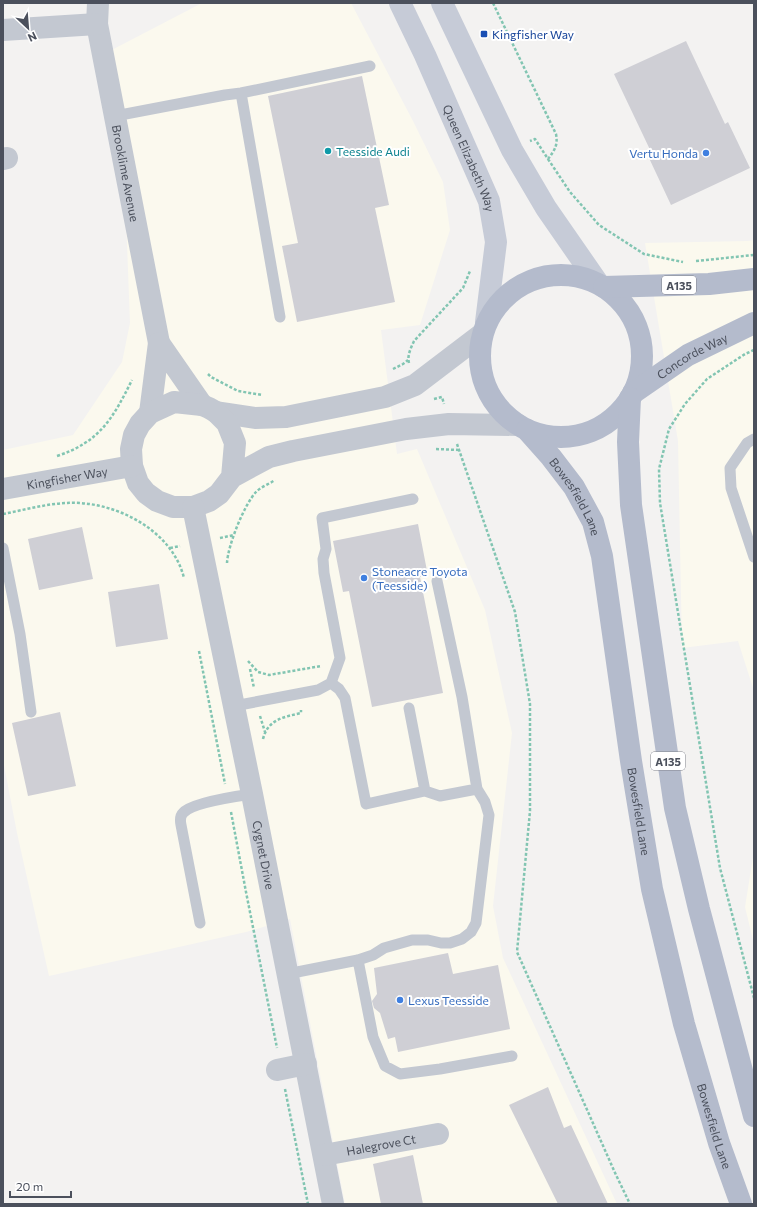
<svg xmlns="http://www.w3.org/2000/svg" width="757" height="1207" font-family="Commissioner,sans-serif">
<rect width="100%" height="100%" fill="#f3f2f1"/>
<path fill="#fbf9ee" d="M202,3H351L413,121L443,182L450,230L420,325L381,330L397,454L417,449L485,610L512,733L493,906L503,958L617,1204H345L290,919L246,932L49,976L17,833L3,760V450L73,435L122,362L130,323L124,165L104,54Z
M754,240V691L738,641L682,648L678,441L645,243L748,241Z
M754,851V944L745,907Z"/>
<path fill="#cfcfd5" d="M686,41L725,124L728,122L750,168L671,205L649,158L653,156L614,74Z
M362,76L389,205L375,208L395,302L297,322L282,246L298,243L268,96Z
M418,524L428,576L420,577L443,693L372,707L349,591L343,592L333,541Z
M82,527L93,579L39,590L28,539Z
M159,584L168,639L116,647L108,592Z
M60,712L76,786L28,796L12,723Z
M448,953L453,974L498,965L510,1029L398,1052L395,1037L388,1039L380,1013L374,1008L372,1001L377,994L374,968Z
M548,1087L564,1128L571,1125L608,1204H558L509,1105Z
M413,1155L423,1204H381L373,1164Z"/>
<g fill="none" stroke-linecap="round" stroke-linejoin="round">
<path stroke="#82c5b2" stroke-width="2.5" stroke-dasharray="3 2" stroke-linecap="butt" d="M493,3L556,134C558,145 555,150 548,159L535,139L530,141
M548,159L570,192L599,225L644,254L683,262
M696,261L754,255
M754,350L745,354L707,379L685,404L669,429L659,469L660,503L720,868L754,998
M409,363C407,355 411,348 414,341L463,288L470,271
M393,369L403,364L408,360
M208,374L211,377L238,391L262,395
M434,399L442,397L444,404
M457,444L515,612L530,704V811L517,952L616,1175L630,1204
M436,449L459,450
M57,456C100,442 113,418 132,380
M3,514C24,510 45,504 66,503C113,500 172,529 184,578
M220,538L234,535
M170,548L180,546
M227,563C228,545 244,505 256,492C261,487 269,484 275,480
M199,651L225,784
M248,661L258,672L269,675L321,666
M250,669L254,688
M260,716L265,732
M263,739C268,719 284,717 301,713V710
M231,812L246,892L277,1048
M285,1089L308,1204"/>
<path stroke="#c3c8d1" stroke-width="11" d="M241,93L280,317
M115,116L225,95L241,93L370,66
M754,439L747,443L730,468L731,488L754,557
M3,548L20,634L31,712
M331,683L340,658L324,573L323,559L326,549L322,518L413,499
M234,706L318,690L331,683L339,689L345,698L366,804L425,791L440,796L477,789L462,697L437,581
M409,708L425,791
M200,923L181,825C180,820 180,816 183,813C191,803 238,796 252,794
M358,960L373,1037L385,1066L400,1074L440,1069L512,1056
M287,974L358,960L373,955L384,948L412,940H428L441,943H450L462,939L471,932L476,923L489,815L485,802L477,789"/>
<g stroke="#c3c8d1" stroke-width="22">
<path id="s1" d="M98,3L97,24L159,343"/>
<path d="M3,30L97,24"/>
<path d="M3,159L7,158"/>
<path d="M216,412L255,418L286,417L385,397L415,385L482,334"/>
<path d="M150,413L159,343L202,405"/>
<path d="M232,477L235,443L227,423L216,412L209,408L202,405L174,402L150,413L140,424L134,435L131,449L132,466L138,483L146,493L157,501L173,507H193L209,501L219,494L232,477L269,457L293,451L406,429L449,424L518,425"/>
<path id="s2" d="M3,489L132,466"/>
<path id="s3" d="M193,507L252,794L333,1204"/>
<path d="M277,1070L306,1064"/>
<path id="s4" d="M324,1155L438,1134"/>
</g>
<g stroke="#c6cbd7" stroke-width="22">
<path id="s5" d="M400,3L425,55L489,201L496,242L486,322"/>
<path d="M442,3L512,150L546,208L598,283"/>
</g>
<g stroke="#b4bbcc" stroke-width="22">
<circle cx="561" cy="356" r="81"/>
<path d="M604,287L709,284L754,279"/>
<path id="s6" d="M633,393L688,355L754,323"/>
<path d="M630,398L628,442L631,505L675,808L699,909L754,1116"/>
<path id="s7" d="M527,430L551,457L574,487L593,522L602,556L631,761L652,889L684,1024L719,1143L741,1204"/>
</g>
</g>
<rect fill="#1a4fb4" stroke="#fff" stroke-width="1.5" x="480" y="30" width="8" height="8" rx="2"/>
<circle fill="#0f9aa8" stroke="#fff" stroke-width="1.5" cx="328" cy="151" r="4"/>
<g fill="#3f7fe0" stroke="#fff" stroke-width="1.5">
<circle cx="706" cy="153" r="4"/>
<circle cx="364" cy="578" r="4"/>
<circle cx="400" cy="1000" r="4"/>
</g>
<g text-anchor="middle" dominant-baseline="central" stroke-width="4" stroke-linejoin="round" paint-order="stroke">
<g fill="#fff" stroke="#81848d" stroke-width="1">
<rect x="662" y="276" width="34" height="18" rx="3"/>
<rect x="651" y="752" width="34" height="18" rx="3"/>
</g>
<g font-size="11" font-weight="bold" fill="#4b505c">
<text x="679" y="285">A135</text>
<text x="668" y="761">A135</text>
</g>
<g font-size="12" fill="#164399" stroke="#fff" text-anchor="start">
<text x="492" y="34">Kingfisher Way</text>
</g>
<g font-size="12" fill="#0d838f" stroke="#fff" text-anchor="start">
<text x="336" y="151">Teesside Audi</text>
</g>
<g font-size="12" fill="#366cbe" stroke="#fff" text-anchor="start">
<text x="698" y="153" text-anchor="end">Vertu Honda</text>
<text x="372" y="571">Stoneacre Toyota<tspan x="372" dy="14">(Teesside)</tspan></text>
<text x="408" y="1000">Lexus Teesside</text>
</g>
<g font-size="12" fill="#4b505c" stroke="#fff">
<text stroke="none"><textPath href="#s5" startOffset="170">Queen Elizabeth Way</textPath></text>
<text stroke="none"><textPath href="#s1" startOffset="173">Brooklime Avenue</textPath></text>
<text stroke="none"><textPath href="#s6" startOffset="70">Concorde Way</textPath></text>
<text stroke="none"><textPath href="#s2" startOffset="65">Kingfisher Way</textPath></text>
<text stroke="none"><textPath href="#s7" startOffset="83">Bowesfield Lane</textPath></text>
<text stroke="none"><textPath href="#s7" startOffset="407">Bowesfield Lane</textPath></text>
<text stroke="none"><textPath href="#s3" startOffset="355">Cygnet Drive</textPath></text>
<text stroke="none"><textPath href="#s7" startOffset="731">Bowesfield Lane</textPath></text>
<text stroke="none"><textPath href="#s4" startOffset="58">Halegrove Ct</textPath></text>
</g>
</g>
<rect width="757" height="1207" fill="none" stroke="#4b505c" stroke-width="8"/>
<g transform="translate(28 28) rotate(154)" stroke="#ffffff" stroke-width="3" paint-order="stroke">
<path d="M0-3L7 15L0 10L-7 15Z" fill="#4b505c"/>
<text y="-6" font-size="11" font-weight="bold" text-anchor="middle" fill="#4b505c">N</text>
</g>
<path d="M10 1191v6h61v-6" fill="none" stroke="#4b505c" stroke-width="2"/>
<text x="16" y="1191" font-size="12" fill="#4b505c" stroke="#ffffff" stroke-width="3" paint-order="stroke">20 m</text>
</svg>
